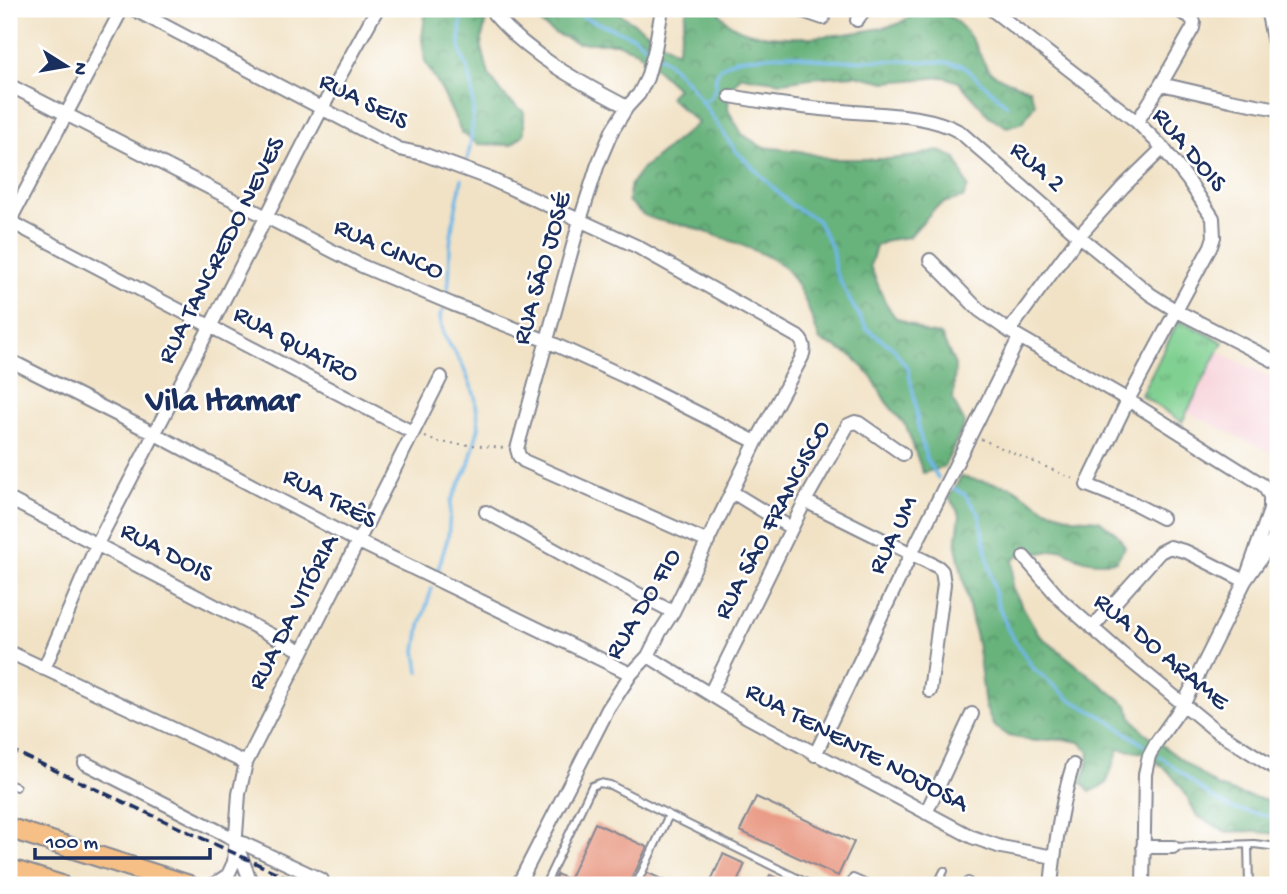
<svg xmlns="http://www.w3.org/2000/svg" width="1287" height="894" font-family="'Gochi Hand',sans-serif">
<defs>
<pattern id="grass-tufts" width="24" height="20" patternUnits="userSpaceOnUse" patternTransform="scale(1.75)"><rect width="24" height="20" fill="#80d091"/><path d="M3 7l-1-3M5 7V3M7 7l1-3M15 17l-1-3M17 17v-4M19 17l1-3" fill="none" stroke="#68a97a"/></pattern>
<pattern id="forest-crowns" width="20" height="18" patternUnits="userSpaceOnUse" patternTransform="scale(1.75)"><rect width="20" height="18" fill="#68b27b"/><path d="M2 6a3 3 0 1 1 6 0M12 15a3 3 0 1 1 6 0" fill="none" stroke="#559168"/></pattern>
</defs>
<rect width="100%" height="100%" fill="#fff"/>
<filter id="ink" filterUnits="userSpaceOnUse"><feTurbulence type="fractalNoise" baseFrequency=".0143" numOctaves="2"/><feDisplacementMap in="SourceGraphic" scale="14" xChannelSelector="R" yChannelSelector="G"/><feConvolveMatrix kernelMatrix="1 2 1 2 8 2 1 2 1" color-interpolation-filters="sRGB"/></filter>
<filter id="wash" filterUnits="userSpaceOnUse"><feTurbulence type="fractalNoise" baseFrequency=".00686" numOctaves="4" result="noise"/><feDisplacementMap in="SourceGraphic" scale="28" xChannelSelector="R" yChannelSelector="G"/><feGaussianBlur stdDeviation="1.57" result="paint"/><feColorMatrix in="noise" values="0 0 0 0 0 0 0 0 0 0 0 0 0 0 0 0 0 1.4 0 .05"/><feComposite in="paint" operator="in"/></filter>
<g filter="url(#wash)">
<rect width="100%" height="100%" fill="#f1e2c5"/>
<path fill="#f6cfd7" d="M1218,351L1278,381V456L1187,412Z"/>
<path fill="url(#grass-tufts)" stroke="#4e8078" stroke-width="2" d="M1179,320L1223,342L1182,422L1141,395Z"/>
<path fill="url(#forest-crowns)" stroke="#42706c" stroke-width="2" d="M426,9H488L481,44L489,75L506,98L524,112V134L511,145L478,144L462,133L442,91L425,62L422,38Z
M521,9H613L677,52L687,9H718C735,54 858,34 895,25C905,22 913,12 923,10C944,6 965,27 974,43C980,53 982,63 990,71C1000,80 1017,84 1029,89L1035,104L1023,122L1007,127L989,116L959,82L944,77L886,82L855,75L810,78L782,82L741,76L729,90L728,110L742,134L762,147L800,151L830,159H889L917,156L937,150L956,158L968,187L963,198L946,202L935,208L909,237L888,240L876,246L870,266L886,304L895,317L927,333L941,335L955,365L953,401L965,423L944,467L923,473L906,426L886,402L872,377L853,357L835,347L820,341C811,316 803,288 785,268C774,255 710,233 691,227C676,223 658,223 644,215C638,211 633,205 628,201L631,184L643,168L698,123L669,97L677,88L637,51L616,43H578L554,33Z
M961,477L1012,487L1046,509L1073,518L1099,520L1117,534L1125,547L1116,561C1090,564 1083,561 1061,549L1040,553L1025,551L1013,559L1012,588L1039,635L1127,705L1131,716L1143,731L1217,786L1242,795L1278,802V834L1247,831L1227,832L1197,816L1184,791L1168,771L1145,753L1119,749L1106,784L1090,792L1081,782L1087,768L1089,752L1080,742L1063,739L1035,741L1008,736L993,725L985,706L978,648L956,546L960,515L949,497Z"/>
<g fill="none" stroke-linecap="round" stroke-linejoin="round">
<path stroke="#6fb7e6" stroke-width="3.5" d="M463,9C461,23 458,39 461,52C463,59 467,66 469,73C476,95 473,138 467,160
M574,9L583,17L634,37L651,50
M658,55L669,63L692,87L735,150L791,205L817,220L832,248L835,271L849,299L867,329L893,348L908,369L915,401L918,427L926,458L938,478
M701,103L710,98L715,89L716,77L720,68L736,59L789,54L829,61L867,60L944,62L962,65L1007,105
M447,292C451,277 449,262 450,246C452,223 457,201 462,179
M954,488L965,495L979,514L996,599L1008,630L1033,668L1071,700L1105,718L1144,745
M438,570L448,537L451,501L468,467L479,427L475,396L462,364L444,336L440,317L442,311
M419,672L416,651L420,626L432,588
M1160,756L1210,796L1232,809L1270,816L1278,819"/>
</g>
<g id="blocks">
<path fill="#e8947e" d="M756,797L854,842L838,876L740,831Z
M595,823L647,847L629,885H552L557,874L569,880Z
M723,854L745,864L736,885H709Z
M646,872L674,885H640Z
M770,875L792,885H765Z"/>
</g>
</g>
<g filter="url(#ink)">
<use href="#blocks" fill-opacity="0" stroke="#868892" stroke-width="2"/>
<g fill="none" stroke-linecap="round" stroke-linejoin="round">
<g stroke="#868892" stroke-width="10">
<path id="service" d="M9,784L16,787
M1248,845L1249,885
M1173,847L1254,844L1278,847
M545,885L592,786L600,783L610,785L669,815
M636,885L669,815L811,885
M850,885L853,878L869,885
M937,885L944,871
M966,885L968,881"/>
</g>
<g stroke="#868892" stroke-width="16">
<path id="minor" d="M133,9L399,149L423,154L488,178L636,246L798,337C805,343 805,349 802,357L756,442L673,612L660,632L648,656L631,674L608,709L518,885
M662,9L655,49L647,78L639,94L627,107L612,131L598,164L580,220L517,449L519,456L524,461L708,542
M797,9L823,18
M991,9L1137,122L1163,148L1188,180L1213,218L1214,237L1211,246L1128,400L1087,485L1135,504L1162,518
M1267,9L1278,64
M494,14C530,56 579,82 627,107
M857,20L865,9
M1161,84L1230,100L1278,109
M9,85L362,266L452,304L547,341L626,377L756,442
M730,96C768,103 805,108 843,111C881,115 927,113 960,132L1079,236L1150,294L1175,310L1278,363
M1137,122L1161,84L1193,28L1194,22L1189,16L1175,9
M9,221L412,432
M9,222L122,9
M930,260L979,310L1009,331L1128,400L1263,485L1270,496V510L1245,581L1187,552L1170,547L1160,552L1092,628
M1009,331L1079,236L1123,187L1163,148
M9,360L155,434L357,541L631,674
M732,492L791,528
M9,499L302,651
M805,501L938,567L942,571L944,584L930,691
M486,512L582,565L673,612
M1024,557L1061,600L1122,654L1215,730L1278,770
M9,652L246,763
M648,656L747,717L972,837L1001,847L1054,857
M44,669L97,544L210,327L322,108L377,9
M710,694L805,501L848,425L855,422L859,423L903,454
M815,755L911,554L1019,338
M85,763L236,840L322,880
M926,813L972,714
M1143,847H1173
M238,849L252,885
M213,885L228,875L234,862L239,794L246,763L441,377
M1051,885C1055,845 1061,803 1073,765
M1143,885L1145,774L1149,756L1156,743L1183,705L1245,581L1278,533"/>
</g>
<g stroke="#868892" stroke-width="23">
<path id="trunk" d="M9,828L188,885
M9,869L60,885"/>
</g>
<path stroke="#868892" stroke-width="2" stroke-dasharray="2 5" stroke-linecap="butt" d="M425,437L437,442L505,448
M981,439L1076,480"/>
<use href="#service" stroke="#fff" stroke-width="6"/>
<use href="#minor" stroke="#fff" stroke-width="12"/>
<use href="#trunk" stroke="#f5bf86" stroke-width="19"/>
<path stroke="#1b2f5e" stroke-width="3.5" stroke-dasharray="10 5" stroke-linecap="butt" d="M9,749L303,885"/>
</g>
</g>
<g text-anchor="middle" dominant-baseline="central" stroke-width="5" stroke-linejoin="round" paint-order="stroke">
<g font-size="26" fill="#1b2f5e" stroke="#fff">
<text transform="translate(363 103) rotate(27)">RUA SEIS</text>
<text transform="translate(1188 151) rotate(50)">RUA DOIS</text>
<text transform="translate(1036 168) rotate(41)">RUA 2</text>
<text transform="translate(223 251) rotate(-63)">RUA TANCREDO NEVES</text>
<text transform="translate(388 251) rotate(24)">RUA CINCO</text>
<text transform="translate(544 269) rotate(-74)">RUA SÃO JOSÉ</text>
<text transform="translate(295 346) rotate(28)">RUA QUATRO</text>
<text transform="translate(329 500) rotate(28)">RUA TRÊS</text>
<text transform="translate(774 521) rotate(-62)">RUA SÃO FRANCISCO</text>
<text transform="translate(895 536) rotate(-64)">RUA UM</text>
<text transform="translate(166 554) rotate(28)">RUA DOIS</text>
<text transform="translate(645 605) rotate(-59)">RUA DO FIO</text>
<text transform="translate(295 613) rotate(-63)">RUA DA VITÓRIA</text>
<text transform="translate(1160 653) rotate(40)">RUA DO ARAME</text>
<text transform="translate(856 749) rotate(28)">RUA TENENTE NOJOSA</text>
</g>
<g font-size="33" font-weight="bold" fill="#1b2f5e" stroke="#fff">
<text x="222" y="403">Vila Itamar</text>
</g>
</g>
<rect width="1287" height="894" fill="none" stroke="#fff" stroke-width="35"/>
<g transform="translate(66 66) rotate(101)" stroke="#ffffff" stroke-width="5" paint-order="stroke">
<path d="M0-5L12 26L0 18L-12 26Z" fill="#1b2f5e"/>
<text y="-10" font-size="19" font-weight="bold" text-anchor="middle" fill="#1b2f5e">N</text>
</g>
<path d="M35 848v10h175v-10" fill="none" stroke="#1b2f5e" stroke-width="3.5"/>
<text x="46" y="848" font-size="21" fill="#1b2f5e" stroke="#ffffff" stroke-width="5" paint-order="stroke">100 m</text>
</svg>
